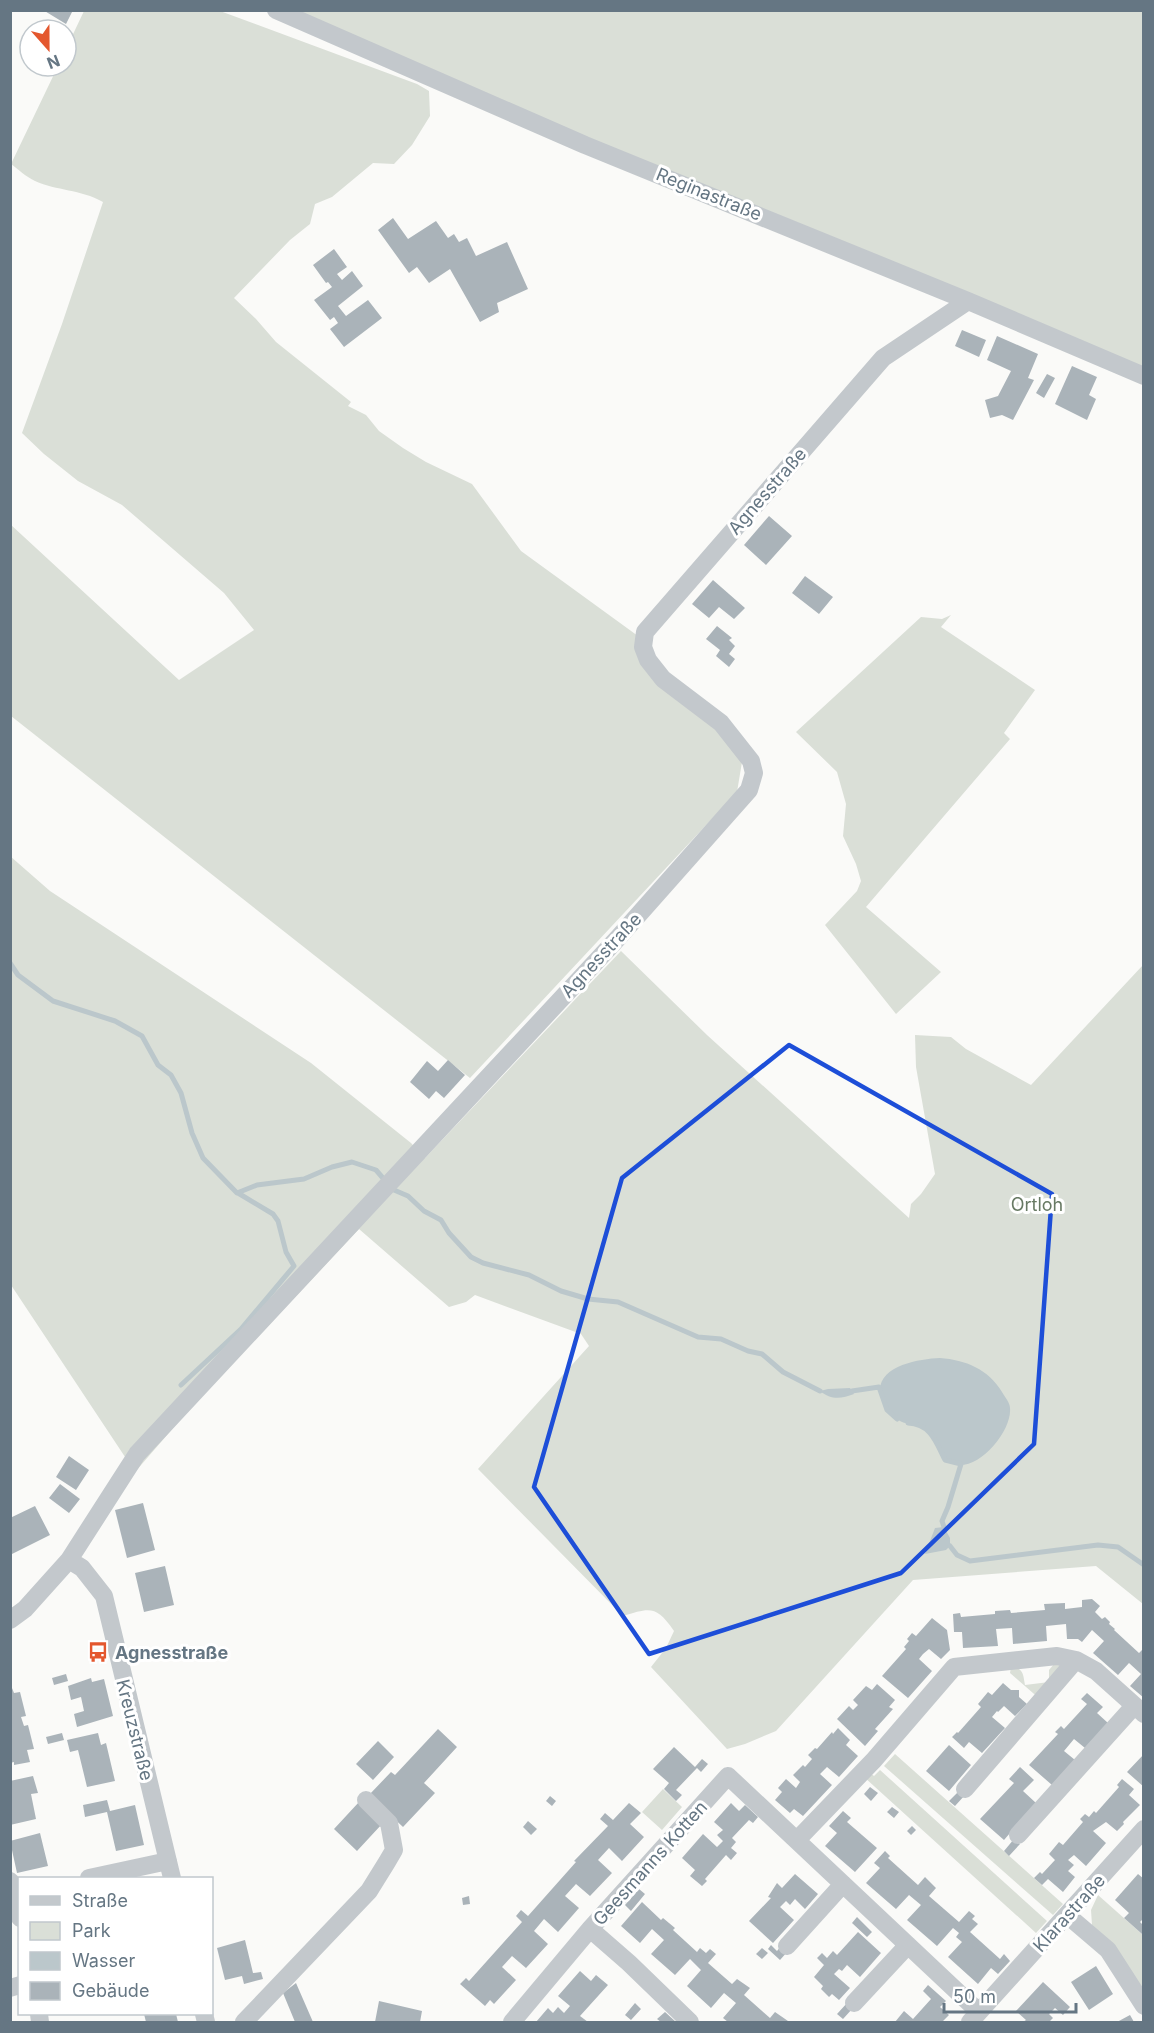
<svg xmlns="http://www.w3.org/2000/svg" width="1154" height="2033" font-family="Inter,sans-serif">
<rect width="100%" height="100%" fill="#fafaf8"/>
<path fill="#dadfd7" d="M84,11H220L417,84L429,91L430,116L412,145L394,164L373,163L332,197L315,204L310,224L290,240L234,298L256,319L276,342L351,402L348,406L366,415L379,431L403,448L426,462L472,484L521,551L649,644L641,657L744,750L737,792L470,1078L11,716L10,524L179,680L254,630L224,593L122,505L78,481L44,454L22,433L62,324L103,202C80,189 57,191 35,181C26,177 18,169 11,164L58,66H66V49Z
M278,11H1143V373Z
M951,615L941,627L1035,690L1004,733L1010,739L866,907L941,972L896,1014L825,925L857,891L861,881L856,864L843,836L846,804L837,772L796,732L921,617L942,619Z
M10,856L50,891L311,1063L411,1143L425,1158L621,951L707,1035L909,1218L911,1204L921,1194L935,1174L916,1067L915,1035L951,1037L966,1049L1031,1085L1143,965V1604L1096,1566L913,1580L776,1731L745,1744L727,1749L651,1667L666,1648L674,1631C656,1605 650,1608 623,1616L478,1469L589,1346L581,1334L475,1295L466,1302L449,1307L359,1229L187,1412L135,1472L11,1285Z
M1054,1664L1063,1666L1041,1700L1010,1673L1011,1667C1024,1668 1023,1675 1025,1685L1049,1682V1670Z
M895,1754L1063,1904L1053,1915L884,1766Z
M880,1770L1047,1921L1036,1933L864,1777L869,1772L874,1776Z
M663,1789L682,1807L662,1830L642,1812Z
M1098,1895L1143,1935V1990L1092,1925L1091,1910Z"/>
<path fill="#bbc7cb" d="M940,1358C966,1360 988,1369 1002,1392C1005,1397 1010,1403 1010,1408C1012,1430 982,1467 958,1465C954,1464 949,1461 945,1460C941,1451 937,1438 930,1431C922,1422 908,1426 900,1421C892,1416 885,1409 882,1400C870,1367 917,1359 940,1358Z
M850,1388L854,1394C841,1399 831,1400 820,1391L828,1389Z
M944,1527L950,1538V1546L946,1550L925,1554L935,1528Z"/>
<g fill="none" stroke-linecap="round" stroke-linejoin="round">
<path stroke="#bbc7cb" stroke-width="5" d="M10,963L18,975L53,1001L115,1021L142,1036L158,1065L171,1075L181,1093L192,1133L203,1158L237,1193L257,1185L304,1179L332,1167L352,1162L376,1170L382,1177
M394,1190L408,1196L424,1211L441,1220L449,1233L471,1257L483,1263L529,1275L561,1291L588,1299L618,1302L698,1337L721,1339L748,1351L762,1354L783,1372L820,1391
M181,1385L241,1329L294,1266L286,1252L278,1221L273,1214L238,1193
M852,1391L879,1387L887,1410L897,1419
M908,1423C931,1424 936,1442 945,1460L961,1464L948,1507L942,1521L944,1527
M950,1546L957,1555L970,1561L1098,1545L1118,1547L1144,1565"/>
</g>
<path fill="#aab3b9" d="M43,10H73L66,24Z
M393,218L408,239L436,221L448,238L454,234L459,242L467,238L476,256L507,242L528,289L497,303L499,312L480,322L450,269L429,283L417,267L409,273L378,230Z
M334,249L347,267L337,274L342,280L352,271L363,286L338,306L346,316L368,300L382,318L344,347L330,329L338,323L334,317L330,320L314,300L332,287L328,282L326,283L313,265Z
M962,330L986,340L979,357L955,346Z
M997,336L1038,354L1028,378L1034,380L1013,420L1002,415L990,418L985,400L998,396L1011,371L987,360Z
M1072,366L1097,377L1089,395L1096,399L1087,420L1055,404Z
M1047,374L1055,378L1044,398L1036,393Z
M769,516L792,536L766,565L744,545Z
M805,576L833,597L819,614L792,593Z
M713,580L745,608L734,619L719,607L709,618L692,604Z
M717,626L732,638L729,640L735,646L729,654L735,659L729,667L716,656L720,650L706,639Z
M448,1060L465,1075L444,1098L436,1091L429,1099L410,1082L427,1061L438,1071Z
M69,1456L89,1470L76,1490L56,1477Z
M60,1484L80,1499L69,1513L49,1498Z
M143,1503L155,1550L127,1558L115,1510Z
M35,1506L50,1535L10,1555V1518Z
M165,1566L174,1605L144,1612L135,1573Z
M1092,1599L1100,1606L1095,1612L1102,1619L1105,1617L1110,1622L1109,1624L1115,1629L1114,1630L1139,1653L1142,1650L1144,1651V1698L1130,1686L1141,1674L1129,1663L1118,1675L1093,1653L1104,1641L1092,1630L1082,1642L1078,1639H1067L1066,1624L1046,1626L1047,1641L1013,1644L1012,1628L996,1629L998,1646L963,1648L962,1632H954L953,1614L960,1613L961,1617L995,1614V1611L1010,1610L1011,1613L1045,1610L1044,1604L1065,1603V1609L1082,1607V1600Z
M932,1618L947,1630L950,1650L941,1659L929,1649L923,1654L919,1659L932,1671L908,1698L882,1676L906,1649L904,1647L909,1641L907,1639L912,1633L916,1636Z
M66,1674L68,1681L54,1685L52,1678Z
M91,1678L92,1682L104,1679L113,1716L77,1727L74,1714L84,1711L81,1697L71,1700L68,1686Z
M10,1683L14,1693L20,1692L26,1716L21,1717L24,1726L28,1725L34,1749L27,1750L30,1762L14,1765V1762L10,1763Z
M1003,1683L1011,1690H1019V1697L1027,1704L1015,1716L1004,1706L998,1712L997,1711L992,1717L1005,1728L982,1753L969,1742L964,1748L952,1737L957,1732L958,1733L981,1707L978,1704L988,1692L992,1695Z
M877,1684L895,1700L889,1707L893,1709L875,1729L878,1731L865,1746L837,1719L849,1706L853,1710L858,1705L853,1700L866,1686L872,1690Z
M1087,1693L1103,1707L1097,1713L1108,1723L1085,1748L1074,1739L1064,1751L1075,1760L1052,1785L1029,1765L1058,1734L1055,1732L1061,1726L1064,1729L1087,1704L1081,1699Z
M838,1728L850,1740L846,1745L858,1756L839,1777L827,1767L820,1774L832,1785L803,1816L794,1809L790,1813L775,1800L782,1792L778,1788L786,1779L796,1788L800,1782L793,1775L803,1765L805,1767L812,1759L808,1755L815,1748L817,1749L832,1732L833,1734Z
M438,1729L457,1747L424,1783L435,1793L403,1827L369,1795L391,1772L395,1775Z
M62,1733L64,1740L48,1744L46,1737Z
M98,1733L101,1745L106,1743L115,1781L87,1787L78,1750L70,1752L67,1740Z
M378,1741L394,1757L373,1780L356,1764Z
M949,1745L971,1765L949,1791L926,1771Z
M674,1747L695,1767L702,1759L708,1764L701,1772L697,1768L676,1790L682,1795L676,1801L664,1789L669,1783L653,1769Z
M1144,1754V1787L1127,1772Z
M1020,1767L1034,1780L1023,1791L1036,1803L1004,1840L980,1819L1014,1783L1009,1779Z
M33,1776L38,1793L31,1794L36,1819L10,1825V1781Z
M1122,1779L1134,1789L1129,1795L1140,1805L1123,1822L1124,1824L1117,1831L1106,1822L1093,1831L1106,1843L1086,1866L1074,1855L1068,1860L1074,1865L1068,1871L1075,1877L1063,1892L1048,1879L1042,1885L1034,1878L1040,1872L1042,1874L1055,1860L1049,1854L1059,1842L1063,1845L1083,1822L1080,1819L1085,1814L1089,1817L1094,1811L1096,1813L1119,1787L1117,1785Z
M870,1787L878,1793L871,1801L864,1794Z
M960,1790L965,1795L955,1806L949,1801Z
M550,1796L556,1801L552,1806L546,1801Z
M107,1800L110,1811L135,1805L144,1845L116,1851L107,1812L85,1817L83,1805Z
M359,1802L382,1824L357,1851L334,1829Z
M629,1803L641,1813L630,1824L644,1837L622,1861L609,1848L598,1860L612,1873L590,1896L576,1884L565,1896L579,1908L558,1932L544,1919L534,1931L548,1944L526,1968L512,1956L502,1967L516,1980L494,2004L490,2000L485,2006L460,1984L466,1978L469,1981L522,1922L516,1916L521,1910L528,1916L576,1862L574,1861L608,1826L600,1819L605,1813L613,1820Z
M731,1803L739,1811L745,1805L758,1817L753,1823L749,1820L732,1838L736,1842L731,1848L737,1853L731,1860L726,1855L705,1879L707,1881L702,1886L690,1876L695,1870L682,1858L703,1834L717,1847L723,1841L717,1835L723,1830L714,1822Z
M892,1807L899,1812L894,1818L887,1812Z
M843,1811L851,1818L847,1822L877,1848L855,1872L825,1846L837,1833L829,1826Z
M528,1821L537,1829L531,1835L523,1827Z
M912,1826L916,1830L911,1835L907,1831Z
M40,1833L48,1866L17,1873L10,1841Z
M1014,1839L1020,1844L1009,1856L1004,1851Z
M885,1851L890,1856L888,1858L918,1885L925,1877L936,1888L929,1896L959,1922L969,1911L975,1916L972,1919L978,1924L970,1932L1000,1959L1004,1954L1010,1961L998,1974L991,1968L978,1984L948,1957L962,1942L956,1937L959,1933L953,1928L937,1946L907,1920L921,1905L909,1895L896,1909L866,1883L880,1868L874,1863Z
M795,1874L818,1894L805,1909L795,1899L790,1905L786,1901L780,1907L794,1920L773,1943L749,1921L771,1898L768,1897L777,1883L782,1888Z
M1138,1874L1144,1879V1918L1140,1922L1144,1926L1142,1934L1124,1918L1129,1913L1115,1900Z
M639,1889L645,1894L631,1911L625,1905Z
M469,1896L470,1904L463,1905L462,1898Z
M642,1902L661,1920L663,1918L675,1928L673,1930L697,1952L700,1948L706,1953L710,1949L716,1954L708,1963L732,1984L737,1979L750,1988L744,1995L770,2018L775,2012L788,2021L728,2022L723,2018L736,2003L724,1993L711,2008L687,1986L701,1970L690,1959L675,1975L651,1954L664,1940L652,1929L640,1943L621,1926Z
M857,1917L872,1932L867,1937L852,1923Z
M858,1932L881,1953L860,1977L847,1965L842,1971L839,1969L834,1974L850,1988L839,2000L832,1994L829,1997L821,1989L823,1986L814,1977L824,1965L817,1958L822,1953L827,1958L833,1951L837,1955Z
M245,1940L253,1973L261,1972L263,1979L244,1984L242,1976L225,1980L217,1948Z
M771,1945L777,1951L782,1945L788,1951L780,1960L768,1949Z
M762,1948L768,1953L762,1959L756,1954Z
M1096,1966L1113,1994L1089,2010L1071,1982Z
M580,1971L591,1981L596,1975L608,1985L580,2016L588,2022H536L548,2008L553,2013L558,2007L564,2013L570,2006L558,1996Z
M1043,1982L1070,2007L1063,2015L1055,2008L1049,2014L1053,2018L1049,2022H1023L1026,2020L1016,2011Z
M296,1983L313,2022H295L283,1993Z
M928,1985L946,2001L940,2007L949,2015L942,2022H895L904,2011L913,2019L931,1999L923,1991Z
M379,2001L422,2011L420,2022H375Z
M848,2002L853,2008L843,2019L837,2014Z
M635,2003L641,2009L631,2020L625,2015Z
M665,2012L676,2022H661L657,2019Z
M144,2014H176L178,2022H146Z
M1130,2015L1134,2022H1117Z"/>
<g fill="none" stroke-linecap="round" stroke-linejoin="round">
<path stroke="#c3c8cc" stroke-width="18" d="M276,10L585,145L968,301L1144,376
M69,1560L82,1568L104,1596L172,1878
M10,1620L25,1609L69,1560L137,1454L617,939L749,790L754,773L751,761L721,723L663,679L648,660L643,647L645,632L883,358L968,301
M965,1789L1076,1660
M1018,1835L1134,1706
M797,1840L873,1761L954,1667L1057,1656L1076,1660L1096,1671L1144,1714
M89,1878L168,1861
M10,1881L20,1918
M1067,1915L1108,1950L1144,2006
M590,1929L629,1963L690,2022
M787,1946L843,1884
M10,1988L20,1985
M854,2003L908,1945
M39,2014L40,2022
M204,2014L206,2022
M244,2022L369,1891L387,1862L394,1850L389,1823L366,1800
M512,2022L590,1929L728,1776L979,2012
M970,2022L1144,1829"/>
</g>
<path fill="none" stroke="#1d4ed8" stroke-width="4.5" stroke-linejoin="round" d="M789,1045L1052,1194L1034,1444L901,1573L649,1654L534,1487L622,1178Z"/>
<defs>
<g id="bus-bare" transform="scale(1.62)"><path d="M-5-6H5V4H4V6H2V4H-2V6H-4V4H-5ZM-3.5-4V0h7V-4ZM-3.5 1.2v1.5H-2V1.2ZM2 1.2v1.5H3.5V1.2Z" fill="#e4572e" stroke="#fff" stroke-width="2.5" paint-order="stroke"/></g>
</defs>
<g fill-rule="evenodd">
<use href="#bus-bare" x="98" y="1652"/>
</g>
<g text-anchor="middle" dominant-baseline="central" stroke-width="6" stroke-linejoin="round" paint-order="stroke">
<g font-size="18" fill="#657683" stroke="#fff">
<text transform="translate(709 194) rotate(22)">Reginastraße</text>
<text transform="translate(767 491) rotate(-49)">Agnesstraße</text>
<text transform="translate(601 955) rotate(-47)">Agnesstraße</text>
<text transform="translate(135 1730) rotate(76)">Kreuzstraße</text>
<text transform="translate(650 1863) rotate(-48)">Geesmanns Kotten</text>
<text transform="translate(1069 1913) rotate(-48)">Klarastraße</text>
</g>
<g font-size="18" fill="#687a64" stroke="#fff">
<text x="1037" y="1204">Ortloh</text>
</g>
<g font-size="18" font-weight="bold" fill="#657683" stroke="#fff" text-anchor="start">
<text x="115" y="1652">Agnesstraße</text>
</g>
</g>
<rect width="1154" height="2033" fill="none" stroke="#657683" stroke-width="24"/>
<rect x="18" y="1877" width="195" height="138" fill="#ffffff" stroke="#c1c8cd" stroke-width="1.5"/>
<rect x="30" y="1896" width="30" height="9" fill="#c3c8cc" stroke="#c1c8cd" stroke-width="1.5"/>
<text x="72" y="1907" font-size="18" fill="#657683">Straße</text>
<rect x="30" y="1922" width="30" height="18" fill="#dadfd7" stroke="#c1c8cd" stroke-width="1.5"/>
<text x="72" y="1937" font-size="18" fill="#657683">Park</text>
<rect x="30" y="1952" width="30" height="18" fill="#bbc7cb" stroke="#c1c8cd" stroke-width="1.5"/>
<text x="72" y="1967" font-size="18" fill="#657683">Wasser</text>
<rect x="30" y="1982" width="30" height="18" fill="#aab3b9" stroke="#c1c8cd" stroke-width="1.5"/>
<text x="72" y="1997" font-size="18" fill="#657683">Gebäude</text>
<g transform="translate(48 48) rotate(159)"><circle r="28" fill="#ffffff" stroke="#c1c8cd" stroke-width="1.5"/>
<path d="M0-4.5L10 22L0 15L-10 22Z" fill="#e4572e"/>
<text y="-9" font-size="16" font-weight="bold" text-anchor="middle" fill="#657683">N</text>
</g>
<path d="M944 2003v9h132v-9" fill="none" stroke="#657683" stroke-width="3"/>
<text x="953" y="2003" font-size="18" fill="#657683" stroke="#ffffff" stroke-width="4.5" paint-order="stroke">50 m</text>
</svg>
